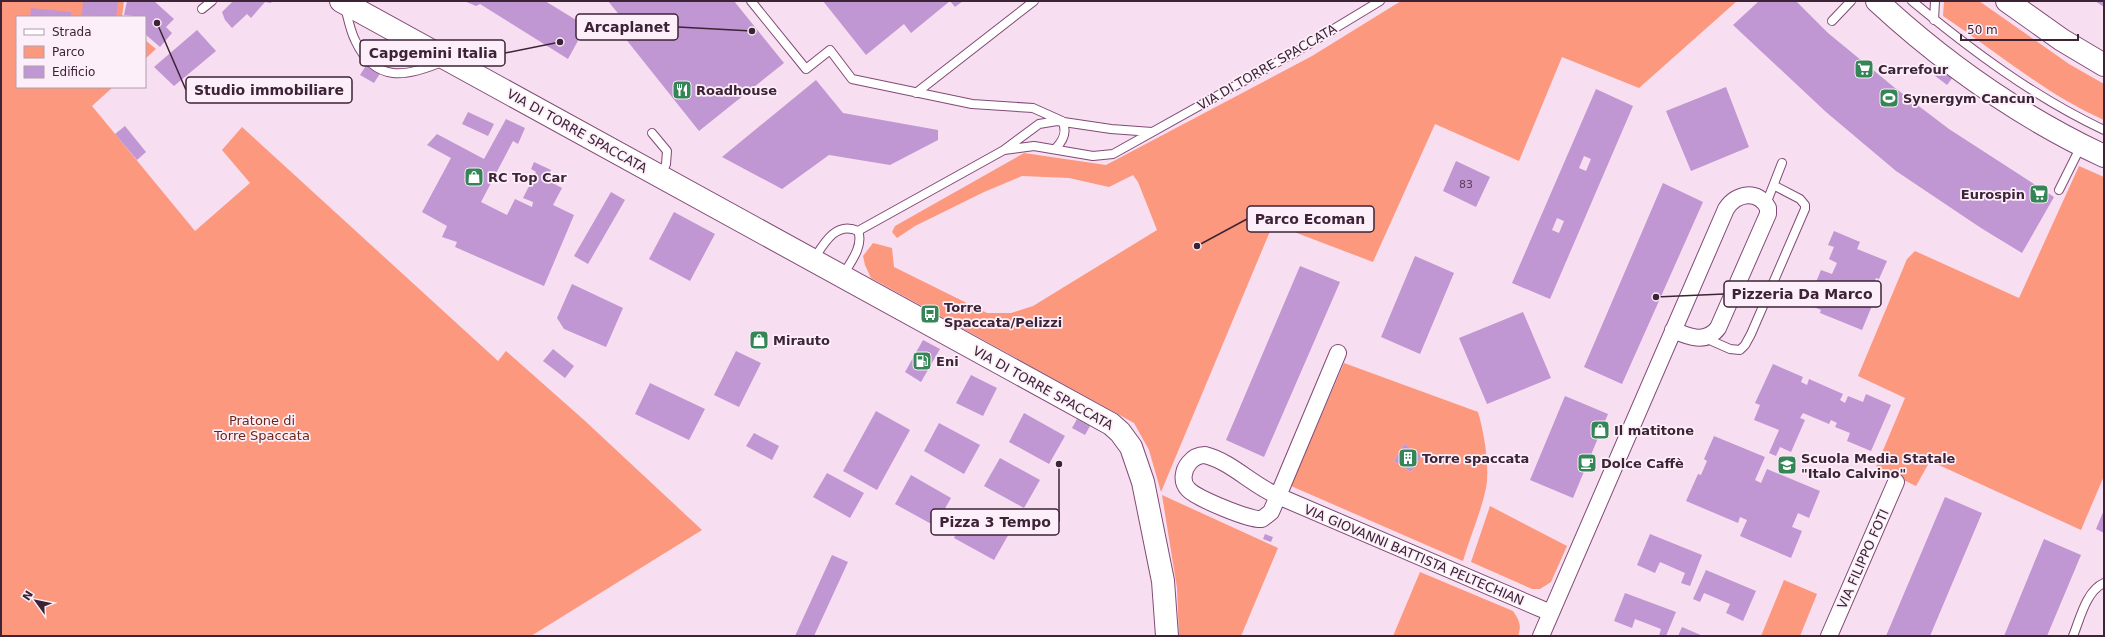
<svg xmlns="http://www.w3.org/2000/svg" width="2105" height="637" font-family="'DejaVu Sans',sans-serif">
<rect width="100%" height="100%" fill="#f8def1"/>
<path fill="#fc987e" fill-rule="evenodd" d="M1,1H124L122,17H17V87H113L92,106L195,231L250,183L222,150L242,127L498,361L506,351L584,420L702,530L531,636H1Z
M1401,1H1737L1639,88L1562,57L1519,161L1435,124L1373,262L1273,224L1161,492L1149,450L1134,423L871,278L865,265L863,256L873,243L892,248L894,267L987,313H1011L1033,306L1157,230L1138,182L1133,175L1109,187L1069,178L1022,176L984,192L915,226L897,238L892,232L895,226L1024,153L1106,165L1312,56Z
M1944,1H1979L2069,64L2104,84V120C2045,94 1996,51 1943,16Z
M145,40L156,49L145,59Z
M2079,166L2104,177V476L2081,530L1930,461L1916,486L1876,467L1905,398L1858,376L1907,259L1915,251L2019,298Z
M1344,363L1478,412C1484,432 1490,467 1486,488C1481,512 1470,537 1463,561L1291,486ZM1404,444L1422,455L1411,472L1394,461Z
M1162,495L1278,548L1241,636H1179L1177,588Z
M1490,506L1567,546L1551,582L1540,589H1532L1471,562Z
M1420,572L1513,611C1519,620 1522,625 1518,636H1393Z
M1784,580L1817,594L1800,636H1761Z"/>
<path fill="#c096d3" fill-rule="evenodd" d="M83,1H118L116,17L82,15Z
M127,1H154L174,19L166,27L172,33L160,47L145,34V17L124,15Z
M233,1H272L271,3L265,2L251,18L247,14L232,28L225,20L222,12Z
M464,1H545L586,26L568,59L480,4L476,6Z
M608,1H734L784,63L699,131L621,33L629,27Z
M823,1H963L955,7L950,1L911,33L904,24L866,55Z
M1759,1H1796L1828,33L1895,88L1949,129L2054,197L2022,253L1981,228L1896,171L1826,112L1733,25Z
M2095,1H2104V7Z
M31,8L71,12V17H30Z
M197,30L216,51L174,86L154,67Z
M376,50L389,59L374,83L360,75Z
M1940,67L1953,77L1947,85L1934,75Z
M816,80L843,113L938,130V140L890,165L829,155L782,189L722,157Z
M1726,87L1749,147L1691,171L1666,111Z
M1596,89L1633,106L1550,299L1512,283ZM1584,156L1591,159L1586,171L1579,168ZM1557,218L1564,221L1559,233L1552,230Z
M468,112L494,124L488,136L462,124Z
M506,119L525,128L518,144L513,141L481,202L507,215L515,199L532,207L533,202L523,198L536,172L531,169L534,162L551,170L547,180L562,188L553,205L574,215L544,286L455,247L457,242L442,237L447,226L422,212L451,158L427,145L437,134L484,159Z
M125,126L146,152L137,160L115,134Z
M1456,161L1490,177L1476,207L1443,191Z
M1663,183L1703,202L1622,384L1584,367Z
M611,192L625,200L588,264L574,256Z
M674,212L715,234L690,281L649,259Z
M1834,231L1860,242L1857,249L1887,261L1879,279L1876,278L1870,294L1876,296L1862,330L1820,313L1821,310L1807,304L1821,270L1832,274L1837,263L1829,259L1834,247L1828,245Z
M1415,256L1454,273L1420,354L1381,337Z
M1300,266L1340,282L1264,457L1226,440Z
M572,284L623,308L606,347L564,329L557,318Z
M1523,312L1551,378L1487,404L1459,338Z
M923,340L940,349L921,382L905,372Z
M553,349L574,366L565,378L543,361Z
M736,351L761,363L739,407L714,395Z
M1773,364L1803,377L1801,382L1807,385L1809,379L1843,394L1840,400L1845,403L1848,396L1863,402L1866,394L1891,405L1871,451L1847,441L1850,433L1835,427L1837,423L1831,420L1829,424L1803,413L1800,418L1805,420L1791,452L1780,447L1776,456L1769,453L1779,430L1754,420L1760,405L1755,403Z
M971,375L997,388L983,416L956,403Z
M650,383L705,409L689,440L635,414Z
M1565,396L1608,414L1573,498L1530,480Z
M876,411L910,430L877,490L843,471Z
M1024,413L1065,436L1049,464L1009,442Z
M1077,419L1090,426L1085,435L1072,428Z
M939,423L980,445L964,474L924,451Z
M754,433L779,446L772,460L746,446Z
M1714,436L1765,457L1755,480L1761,483L1767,469L1820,491L1809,518L1798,513L1792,527L1802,531L1791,558L1740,536L1747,520L1740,517L1738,523L1686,501L1698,474L1701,475L1707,461L1704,459Z
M1404,444L1422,455L1411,472L1394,461Z
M1000,458L1040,480L1024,508L984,486Z
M827,473L864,493L850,518L813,497Z
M911,475L951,498L935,526L895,504Z
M1945,497L1982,513L1930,636H1886Z
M969,510L1010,532L994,560L954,538Z
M2104,510V533L2096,529Z
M1265,534L1273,537L1271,542L1263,539Z
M1650,534L1702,555L1690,586L1681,583L1685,573L1660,562L1655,573L1637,565Z
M2044,539L2081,555L2047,636H2004Z
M832,555L848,562L814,636H795Z
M1706,570L1756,591L1743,621L1726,613L1730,604L1704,593L1700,602L1693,599Z
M1625,593L1676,612L1666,636H1659L1661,629L1635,619L1632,628L1614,621Z
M1682,627L1703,636H1678Z"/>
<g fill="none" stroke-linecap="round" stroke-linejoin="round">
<g stroke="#814a76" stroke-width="10">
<path id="lane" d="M751,1L806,69L830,50L852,79L972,104L1033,108L1062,121
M1912,1C1971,50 2034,97 2104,130
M345,7C348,18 350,30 355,40C375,84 407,77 444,61
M202,9L212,1
M1934,20L1935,1
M1832,21L1851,1
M916,93L1034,1
M652,133L667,151L666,164L661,176
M1055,149C1063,141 1068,132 1062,121
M1004,150L1034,146L1093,156L1113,154L1294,53L1380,1
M2059,190L2081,146
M1766,204L1782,163
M858,231L1004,150L1039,124L1057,121L1111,129L1152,132
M814,259C824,243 836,221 858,231C864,246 850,263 843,275
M1705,338L1730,349L1740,350L1745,345L1751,334L1805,209V205L1800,199L1775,186
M2073,636C2080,619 2086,591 2104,583"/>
</g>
<g stroke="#814a76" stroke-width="18">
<path id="street" d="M1338,353L1278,496L1551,613
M1205,455C1232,462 1252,485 1278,496L1271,512L1262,519C1251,521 1196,498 1188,489C1181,482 1183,470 1189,463C1193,458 1199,455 1205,455Z
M1541,636L1726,209C1736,193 1758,189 1768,208V214L1718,328C1706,344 1689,337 1673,330
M1829,636L1896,482"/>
</g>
<g stroke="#814a76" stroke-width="24">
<path id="secondary" d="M341,1L1111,424L1120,432L1131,447L1143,482L1163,581L1167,636
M1877,1C1944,63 2021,117 2104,156
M2007,1L2062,40L2104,65"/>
</g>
<use href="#lane" stroke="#fff" stroke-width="8"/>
<use href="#street" stroke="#fff" stroke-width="16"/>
<use href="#secondary" stroke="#fff" stroke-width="22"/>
</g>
<defs>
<g id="supermarket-square" transform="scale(1)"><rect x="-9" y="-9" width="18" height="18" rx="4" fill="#358657" stroke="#fdeff9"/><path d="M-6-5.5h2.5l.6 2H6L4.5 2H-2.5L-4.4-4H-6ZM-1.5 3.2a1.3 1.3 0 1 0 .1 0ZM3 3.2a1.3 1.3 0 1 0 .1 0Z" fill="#fff"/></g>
<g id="restaurant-square" transform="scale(1)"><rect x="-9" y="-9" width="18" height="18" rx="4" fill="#358657" stroke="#fdeff9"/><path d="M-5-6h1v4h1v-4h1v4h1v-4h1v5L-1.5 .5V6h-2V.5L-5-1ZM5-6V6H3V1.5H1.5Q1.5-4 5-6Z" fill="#fff"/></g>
<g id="stadium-square" transform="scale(1)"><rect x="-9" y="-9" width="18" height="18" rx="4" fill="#358657" stroke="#fdeff9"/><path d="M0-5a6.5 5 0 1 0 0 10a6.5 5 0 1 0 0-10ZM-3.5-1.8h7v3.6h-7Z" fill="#fff"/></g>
<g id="shop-square" transform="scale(1)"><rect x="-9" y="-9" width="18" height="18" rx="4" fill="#358657" stroke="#fdeff9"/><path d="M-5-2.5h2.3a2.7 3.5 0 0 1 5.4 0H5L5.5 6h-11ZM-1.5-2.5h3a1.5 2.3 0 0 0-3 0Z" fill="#fff"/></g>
<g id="bus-square" transform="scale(1)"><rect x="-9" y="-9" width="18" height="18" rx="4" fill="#358657" stroke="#fdeff9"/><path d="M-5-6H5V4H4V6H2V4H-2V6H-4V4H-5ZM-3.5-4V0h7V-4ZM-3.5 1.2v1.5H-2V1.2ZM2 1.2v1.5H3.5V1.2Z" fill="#fff"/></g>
<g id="fuel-square" transform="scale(1)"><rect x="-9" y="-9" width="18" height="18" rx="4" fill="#358657" stroke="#fdeff9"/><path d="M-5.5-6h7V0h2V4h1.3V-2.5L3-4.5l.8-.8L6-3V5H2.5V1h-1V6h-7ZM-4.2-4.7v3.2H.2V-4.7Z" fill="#fff"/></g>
<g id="building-square" transform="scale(1)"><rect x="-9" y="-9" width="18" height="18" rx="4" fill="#358657" stroke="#fdeff9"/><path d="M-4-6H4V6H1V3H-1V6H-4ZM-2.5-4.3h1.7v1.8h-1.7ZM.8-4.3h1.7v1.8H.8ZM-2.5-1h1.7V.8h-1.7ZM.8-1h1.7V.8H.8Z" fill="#fff"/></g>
<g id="cafe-square" transform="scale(1)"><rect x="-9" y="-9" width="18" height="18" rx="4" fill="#358657" stroke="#fdeff9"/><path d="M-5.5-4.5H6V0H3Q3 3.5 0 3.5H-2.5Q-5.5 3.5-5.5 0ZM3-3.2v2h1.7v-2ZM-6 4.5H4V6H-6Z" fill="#fff"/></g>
<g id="school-square" transform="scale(1)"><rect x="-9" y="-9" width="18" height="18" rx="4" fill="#358657" stroke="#fdeff9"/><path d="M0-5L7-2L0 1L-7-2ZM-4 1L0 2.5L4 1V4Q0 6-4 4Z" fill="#fff"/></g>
</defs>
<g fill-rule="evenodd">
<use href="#supermarket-square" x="1864" y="69"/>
<use href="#restaurant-square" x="682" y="90"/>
<use href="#stadium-square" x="1889" y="98"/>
<use href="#shop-square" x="474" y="177"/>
<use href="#supermarket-square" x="2039" y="194"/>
<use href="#bus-square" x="930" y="314"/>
<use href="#shop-square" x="759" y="340"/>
<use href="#fuel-square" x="922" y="361"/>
<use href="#shop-square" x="1600" y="430"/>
<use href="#building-square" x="1408" y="458"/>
<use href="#cafe-square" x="1587" y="463"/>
<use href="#school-square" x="1787" y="465"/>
</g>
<g text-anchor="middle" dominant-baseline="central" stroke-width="3.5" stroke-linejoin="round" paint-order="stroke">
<g font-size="11" fill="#5d405d">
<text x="1466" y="184">83</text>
</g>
<g font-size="13" fill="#3c2336" stroke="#fdeff9">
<text transform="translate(1267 67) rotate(-30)">VIA DI TORRE SPACCATA</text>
<text transform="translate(577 131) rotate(29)">VIA DI TORRE SPACCATA</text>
<text transform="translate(1043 388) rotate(29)">VIA DI TORRE SPACCATA</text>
<text transform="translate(1414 555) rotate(23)">VIA GIOVANNI BATTISTA PELTECHIAN</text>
<text transform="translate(1863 559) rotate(-66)">VIA FILIPPO FOTI</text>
</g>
<g font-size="13" font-weight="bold" fill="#3c2336" stroke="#fdeff9" text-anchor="start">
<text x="1878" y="69">Carrefour</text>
<text x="696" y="90">Roadhouse</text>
<text x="1903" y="98">Synergym Cancun</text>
<text x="488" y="177">RC Top Car</text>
<text x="2025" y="194" text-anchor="end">Eurospin</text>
<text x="944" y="307">Torre<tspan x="944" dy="15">Spaccata/Pelizzi</tspan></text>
<text x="773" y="340">Mirauto</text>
<text x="936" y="361">Eni</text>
<text x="1614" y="430">Il matitone</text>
<text x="1422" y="458">Torre spaccata</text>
<text x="1801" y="458">Scuola Media Statale<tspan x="1801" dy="15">"Italo Calvino"</tspan></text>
<text x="1601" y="463">Dolce Caffè</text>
</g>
<g font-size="13" fill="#6e2716" stroke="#fdeff9">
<text x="262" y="420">Pratone di<tspan x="262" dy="15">Torre Spaccata</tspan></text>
</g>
</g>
<path fill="none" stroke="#3c2336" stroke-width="1.5" d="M752 31L678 27M560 42L505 53M157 23L186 90M1197 246L1247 219M1656 297L1724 294M1059 464L1059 522"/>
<g fill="#3c2336" stroke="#fdeff9" stroke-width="1.5">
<circle cx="752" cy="31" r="4"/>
<circle cx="560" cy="42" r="4"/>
<circle cx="157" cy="23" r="4"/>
<circle cx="1197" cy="246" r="4"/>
<circle cx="1656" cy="297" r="4"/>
<circle cx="1059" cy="464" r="4"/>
</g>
<g fill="#fdeff9" stroke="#3c2336" stroke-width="1.5">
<rect x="576" y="14" width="102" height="26" rx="4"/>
<rect x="360" y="40" width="145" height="26" rx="4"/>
<rect x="186" y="77" width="166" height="26" rx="4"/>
<rect x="1247" y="206" width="127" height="26" rx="4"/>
<rect x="1724" y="281" width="157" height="26" rx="4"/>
<rect x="931" y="509" width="128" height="26" rx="4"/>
</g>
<g font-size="14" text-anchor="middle" font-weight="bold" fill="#3c2336">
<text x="627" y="32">Arcaplanet</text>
<text x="433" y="58">Capgemini Italia</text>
<text x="269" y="95">Studio immobiliare</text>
<text x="1310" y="224">Parco Ecoman</text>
<text x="1802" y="299">Pizzeria Da Marco</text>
<text x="995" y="527">Pizza 3 Tempo</text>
</g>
<rect width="2105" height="637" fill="none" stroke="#3c2336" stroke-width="4"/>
<rect x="16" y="16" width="130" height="72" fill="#fdeff9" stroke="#b09dab"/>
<rect x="24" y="29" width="20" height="6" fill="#ffffff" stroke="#b09dab"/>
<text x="52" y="36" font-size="12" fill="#3c2336">Strada</text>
<rect x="24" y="46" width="20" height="12" fill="#fc987e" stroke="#b09dab"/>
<text x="52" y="56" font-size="12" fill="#3c2336">Parco</text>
<rect x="24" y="66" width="20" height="12" fill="#c096d3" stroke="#b09dab"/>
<text x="52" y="76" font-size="12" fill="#3c2336">Edificio</text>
<g transform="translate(36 601) rotate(303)" stroke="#fdeff9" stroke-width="3" paint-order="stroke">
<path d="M0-3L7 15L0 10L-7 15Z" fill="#3c2336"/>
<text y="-6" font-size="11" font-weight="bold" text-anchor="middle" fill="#3c2336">N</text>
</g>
<path d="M1961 34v6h117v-6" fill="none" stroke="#3c2336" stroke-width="2"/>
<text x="1967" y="34" font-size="12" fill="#3c2336" stroke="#fdeff9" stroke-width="3" paint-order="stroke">50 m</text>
</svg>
